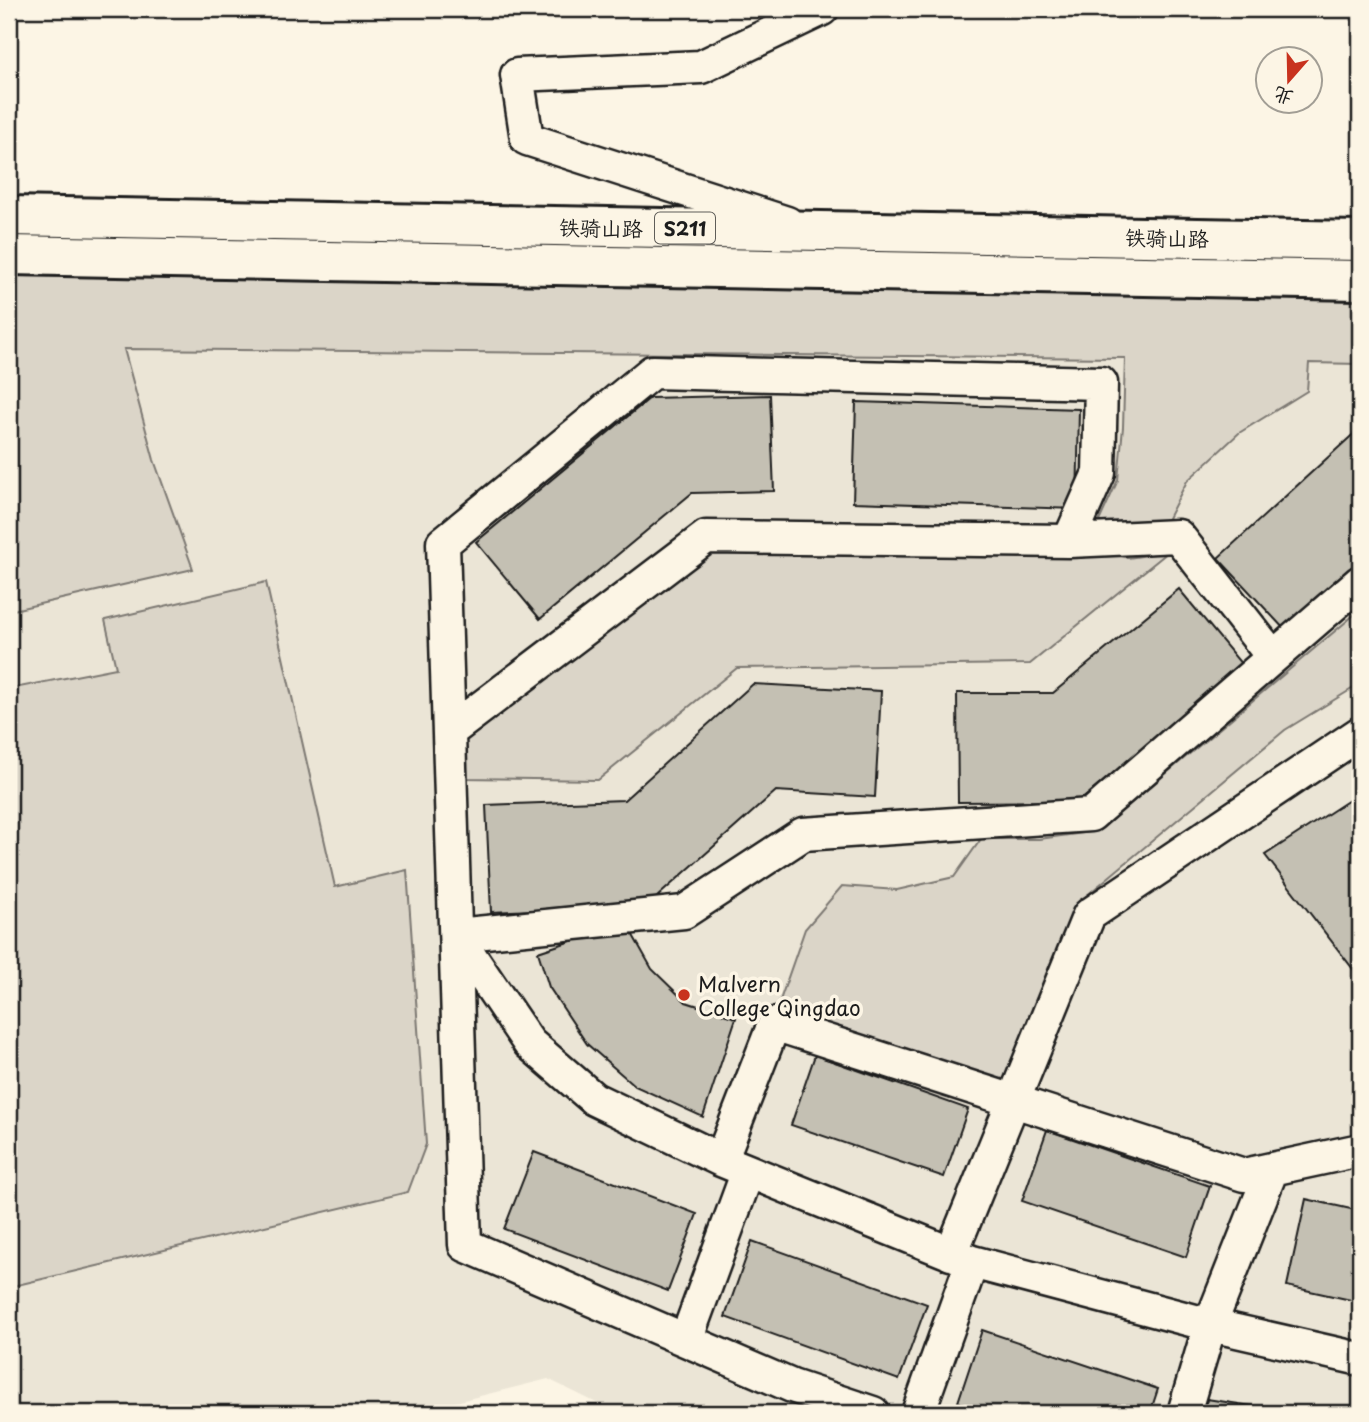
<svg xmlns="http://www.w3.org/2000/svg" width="1369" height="1422" font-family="'Playpen Sans','LXGW WenKai TC',sans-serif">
<rect width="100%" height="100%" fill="#fcf5e5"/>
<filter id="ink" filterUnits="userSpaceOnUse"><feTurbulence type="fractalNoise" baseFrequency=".0143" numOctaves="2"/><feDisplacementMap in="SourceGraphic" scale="14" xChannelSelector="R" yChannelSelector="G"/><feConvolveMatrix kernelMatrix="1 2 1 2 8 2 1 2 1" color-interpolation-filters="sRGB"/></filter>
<g filter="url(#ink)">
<path fill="#ebe5d6" d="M124,348L1126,358L1360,364V1413H617L548,1379L412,1413H9V611L193,569L154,460Z"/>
<path fill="#dbd5c8" stroke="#7c7872" stroke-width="2" d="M9,255L1360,280V364L1309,363L1307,391L1239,433L1187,481L1162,530L1096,528L1118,480L1123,427L1125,358L124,349L154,460L193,569L9,611Z
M706,537L1069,541L1128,558L1168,552L1030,664L737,668L598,780L464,778V725Z
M266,582L335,887L407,870L426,1144L408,1192L9,1287V689L116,668L105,620Z
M1360,610V684L1285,730L1080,901L1001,1097L777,1009L805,929L842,886L897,890L954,877L981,839H1039L1098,831Z"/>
<path fill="#c4c0b3" stroke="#1c1c1c" stroke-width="2" d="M770,395L774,491L692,493L540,619L476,542L650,398Z
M856,402L1079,409L1077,509L853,502Z
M1360,428V563L1286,631L1218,558Z
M1179,589L1243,666L1080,801L958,802L957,693H1053Z
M753,684L881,691L875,797L776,791L648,905L491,912L486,805L624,800Z
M1360,793V978L1265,855Z
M626,923L652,969L686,1002L736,1018L703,1117L635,1086L587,1044L549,987L538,952Z
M815,1055L968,1109L944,1177L791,1125Z
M1047,1130L1210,1186L1186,1257L1022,1201Z
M534,1152L697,1214L668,1291L504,1229Z
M1306,1199L1360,1211V1302L1287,1286Z
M752,1241L927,1304L899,1380L725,1317Z
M982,1330L1158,1389L1150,1413H992L958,1402Z
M1207,1399L1295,1413H1205Z"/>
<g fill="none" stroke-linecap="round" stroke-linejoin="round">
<g stroke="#1c1c1c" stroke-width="37">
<path id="minor" d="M787,223L527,139L517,75L701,67L822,9
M1069,541L1178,536L1273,657
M1360,582L1091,815L803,834L684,912L456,935L529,1043L594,1099L721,1160L972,1262L1210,1325L1360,1359
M449,732L706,537L1069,541L1099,473L1101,383L652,372L443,543L465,1245L792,1386L873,1413
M721,1160L774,1024L1244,1175L1360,1150
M951,1254L1089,915L1360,733
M686,1340L748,1171
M918,1413L972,1262
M1184,1413L1210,1325L1272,1169"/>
</g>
<g stroke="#1c1c1c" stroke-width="44">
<path id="major" d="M9,216L1360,241
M9,255L1360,280"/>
</g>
<use href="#minor" stroke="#fcf5e5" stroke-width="32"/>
<use href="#major" stroke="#fcf5e5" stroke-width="38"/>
</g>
</g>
<circle fill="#c8321e" stroke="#fcf5e5" stroke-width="2.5" cx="684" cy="995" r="7"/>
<g text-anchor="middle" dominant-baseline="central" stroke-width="7" stroke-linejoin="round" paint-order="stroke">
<rect fill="#fcf5e5" stroke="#5f5d58" stroke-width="2" x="655" y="212.5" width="60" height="31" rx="5"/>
<g font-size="19" font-weight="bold" fill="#1c1c1c">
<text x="685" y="228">S211</text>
</g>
<g font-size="21" fill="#1c1c1c" stroke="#fcf5e5">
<text transform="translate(601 227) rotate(1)">铁骑山路</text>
<text transform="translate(1167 237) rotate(1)">铁骑山路</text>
</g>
<g font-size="21" fill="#1c1c1c" stroke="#fcf5e5" text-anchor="start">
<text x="698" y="983">Malvern<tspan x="698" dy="24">College Qingdao</tspan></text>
</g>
</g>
<rect width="1369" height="1422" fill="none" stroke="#fcf5e5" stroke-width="35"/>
<rect x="18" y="18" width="1334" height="1387" fill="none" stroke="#1c1c1c" stroke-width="2.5" filter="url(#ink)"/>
<g transform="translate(1289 80) rotate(200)"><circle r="33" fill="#fcf5e5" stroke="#a29e95" stroke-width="2"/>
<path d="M0-5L12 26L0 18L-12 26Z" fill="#c8321e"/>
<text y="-10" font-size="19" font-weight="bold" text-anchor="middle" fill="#1c1c1c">北</text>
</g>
</svg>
